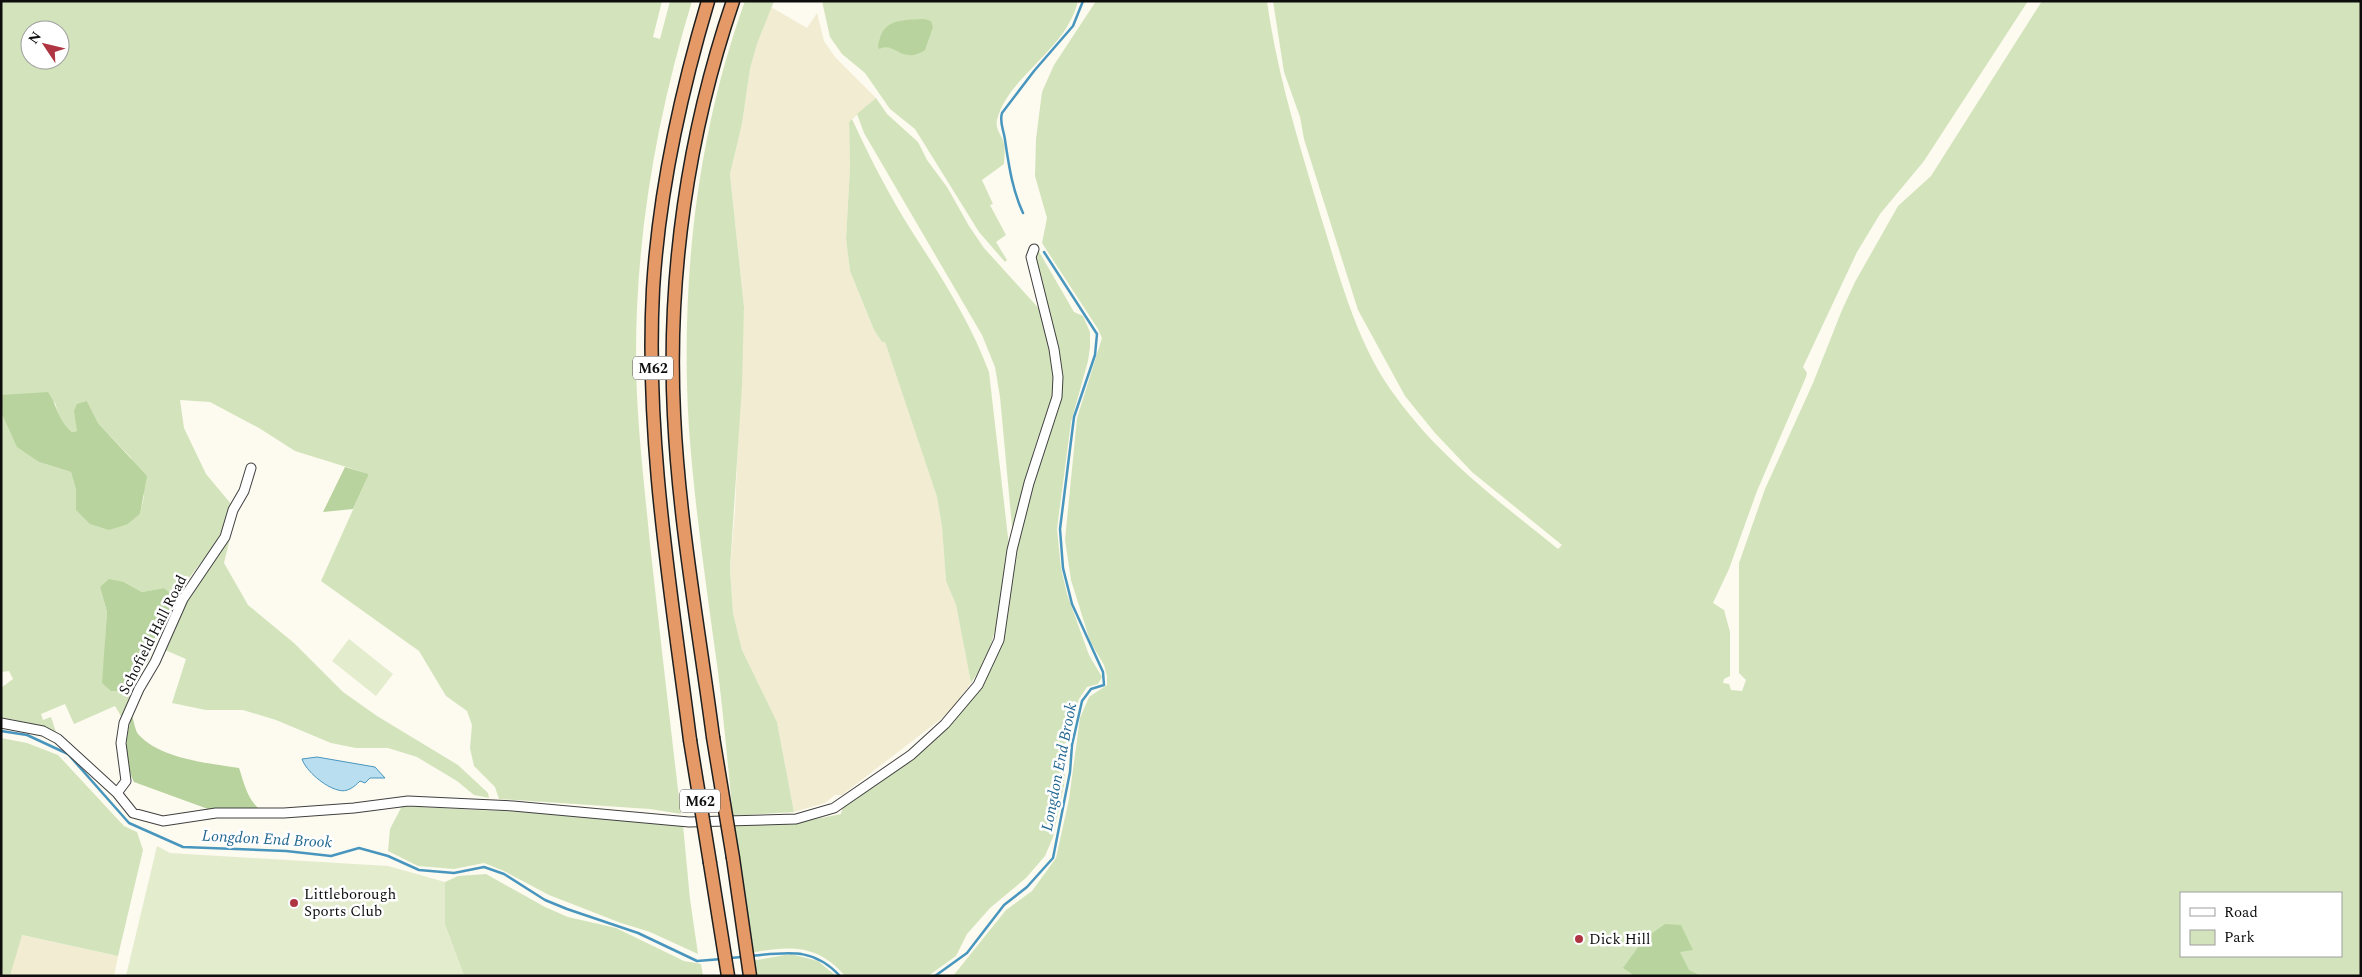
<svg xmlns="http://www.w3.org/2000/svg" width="2362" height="977" font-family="Spectral,serif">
<rect width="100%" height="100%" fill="#fdfaef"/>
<path fill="#f1ecd2" d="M771,7L807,28L817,13L824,41L835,57L876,98L849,122L850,167L846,239L850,271L874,330L882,342H885L937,497L942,527L946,581L956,605L971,683L950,712L842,795H835L825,803L794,812L777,722L742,650L733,613L730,569L735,510L744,307L730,174L742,124L750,69L757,44Z
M21,935L118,956L114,976H10Z"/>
<path fill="#d3e4bc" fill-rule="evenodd" d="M1,1H662L653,37L660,39L670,1H692C657,116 636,234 636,354C636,418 644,481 650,544C660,634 670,724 681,814L650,809L499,799L495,787L474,766L470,748L472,725L467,711L446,696L419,651L321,581L369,474L295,451L259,428L210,402L180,400L184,428L206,474L232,505L217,542L175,596L164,588L142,592L124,582L100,587L107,612L105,644L111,691H123L130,697L126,715L122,718L115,706L74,724L65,704L41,714L43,720L51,717L56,732L39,725L1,717V688L13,679L9,671L1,672V411L39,462L71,472L76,490V510L128,524L140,514L144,496L131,458L98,423L87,401L77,431L72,432L62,425L55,403L1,395ZM30,30H60V60H30Z
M745,1H774L757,44L750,69L742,124L730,174L744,307L742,385L730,569L733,613L742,650L777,722L794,812L733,816C728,768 724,720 718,672C707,591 695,511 689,429C680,286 696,136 745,1Z
M822,1H1078C1066,51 1008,76 997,120C995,129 1001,134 1003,141C1006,148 1004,158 1004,164L982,180L993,204L990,205L1006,235L996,242L1007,260L1005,262L979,232L915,129L890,109L865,73L842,54L830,37Z
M1096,1H1267C1277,75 1300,146 1321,217C1340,278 1357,345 1396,397C1440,458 1500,502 1558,549L1562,545L1472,472L1435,433L1405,396L1358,310L1304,139L1300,117L1284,72L1273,1H2028L1924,161L1880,214L1857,252L1803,367L1807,373L1806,377L1757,491L1729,569L1713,603L1724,610L1730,632V676L1724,679L1723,683L1729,684L1731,690L1742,691L1746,680L1739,673V563L1765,489L1813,383L1842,310L1855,282L1898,206L1931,176L2042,1H2361V976H953L1006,910L1032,891L1056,858L1069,799L1080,718L1089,697L1107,685V676L1104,665L1090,641L1071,580L1065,540L1077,418L1102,338L1098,329L1042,243L1047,218L1035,176L1036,139L1042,92L1054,65ZM2181,893H2341V956H2181Z
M876,98L887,114L918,142L927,160L947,187L969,226L984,248L1043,313L1055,370L1054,392L1034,449L1013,537L1000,397L995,367L982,335L864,133L857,114Z
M852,119C869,156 889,195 911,230C940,275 970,321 989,372L1009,546L996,627L986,661L971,683L956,605L946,581L942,527L937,497L885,342H882L874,330L850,271L846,239L850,167L849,122Z
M1037,248L1074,312L1083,316L1090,332V347L1088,361L1071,422L1057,529L1061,568L1067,594L1089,655L1102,677L1098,684L1087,687L1079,699L1067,741L1064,785L1053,837L1045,856L1026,878L990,908L967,934L956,956L928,976H845C817,943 788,946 750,953L733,825L796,823L841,814L843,806L919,753L956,718L983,683L995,659L1001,639L1017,543L1037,465L1059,396L1034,264Z
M234,521L224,563L248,605L294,643L343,692L377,716L458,765L488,793L489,798L474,795L457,781L417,757L388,748H356L331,743L276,720L243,710H206L172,703L186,659L165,650L185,601Z
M1,738L27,743L58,755L124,826L137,832L143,850L118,956L22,935L10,976H1Z
M402,806L497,811L563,812L683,825L690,899L698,954L650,932L621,923L549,895L504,871L484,863L454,869L418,866L388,851L390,829Z
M486,874L545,907L568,917L616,928L684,961L701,964L703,976H464L445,925V882L458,876Z
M791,954L818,961L836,976H754L751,961Z"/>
<path fill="#b8d39d" d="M924,19L931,21L933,27L925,50C920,53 915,56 909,55C897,55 892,43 879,49C877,44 879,43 880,38C885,18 908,20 924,19Z
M48,392C58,407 58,421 72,432L77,431L74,411L77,404L87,401L98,423L147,476L140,514L128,524L109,530L90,524L76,510V490L71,472L39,462L17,447L2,414L1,395Z
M345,467L369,474L353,509L323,512Z
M109,579L124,582L142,592L164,588L175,596L148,661L123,691H111L102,683L107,612L100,587Z
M132,716C134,721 135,730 138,734C160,759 208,763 239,768C244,783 247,798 259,809H208L134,782C123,759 125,739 132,716Z
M1665,924L1681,925L1693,950L1680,952L1689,970L1701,976H1635L1623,968L1644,939Z"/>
<path fill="#e3eccd" d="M349,639L393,674L376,696L332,661Z
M157,846L170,853L388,866L445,882V925L464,976H126Z"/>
<path fill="#b9deef" stroke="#4896be" d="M317,757L375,767L385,778H370L365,783L360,781C354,787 347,793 338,790C325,787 306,771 302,759Z"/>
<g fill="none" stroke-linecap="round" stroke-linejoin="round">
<path stroke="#4896be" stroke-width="2.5" d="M1023,213C1012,189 1009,166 1005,140C1004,130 999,123 1002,113L1034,71L1073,26L1083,1
M1,731L27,735L68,754L129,823L183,847L286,851L331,856L359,848L388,856L419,870L454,873L484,867L504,874L545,900L567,909L638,933L697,961L722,959
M750,956C786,953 812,946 840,976
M730,958L742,957
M935,976L967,953L1004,905L1027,887L1053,858L1070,772L1072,745L1082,701L1091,689L1104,685L1103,672L1072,604L1063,568L1060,529L1074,417L1095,355L1097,334L1044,252"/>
<g stroke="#404040" stroke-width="11">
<path id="minor" d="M1,723L43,731L58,739L117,793L133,813L163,821L216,813H284L354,808L408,801L513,806L689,822L796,819L834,808L911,755L945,724L978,685L999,640L1012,550L1029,483L1057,397L1058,377L1054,349L1031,257L1034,249
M117,793L126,781L121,743L124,723L139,689L155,662L183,599L225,537L233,510L244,491L251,468"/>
</g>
<g stroke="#1e1e1e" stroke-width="15">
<path id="highway" d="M713,737C699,630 679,522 674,415C667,276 688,133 733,1
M690,740C671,591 645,440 653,289C659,191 680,95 708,1
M733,858L750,976
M710,863L728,976"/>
</g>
<use href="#minor" stroke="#fff" stroke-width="9"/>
<use href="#highway" stroke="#e49966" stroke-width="12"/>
<g stroke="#1e1e1e" stroke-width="15" stroke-linecap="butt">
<path id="highway-bridge" d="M713,737L733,858
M690,740L710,863"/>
</g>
<use href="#highway-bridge" stroke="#e49966" stroke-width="12"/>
</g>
<g fill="#ae3541" stroke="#fff" stroke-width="2">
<circle cx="294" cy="903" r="5"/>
<circle cx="1579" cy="939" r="5"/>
</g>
<g text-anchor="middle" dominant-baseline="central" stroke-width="5" stroke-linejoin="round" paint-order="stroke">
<g fill="#fff" stroke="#565656" stroke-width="1">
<rect x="633" y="356.5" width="40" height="23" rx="4"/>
<rect x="680" y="789.5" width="40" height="23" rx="4"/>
</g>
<g font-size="14" font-weight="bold" fill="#0d0d0d">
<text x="653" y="368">M62</text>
<text x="700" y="801">M62</text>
</g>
<g font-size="15" fill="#0d0d0d" stroke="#fff">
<text transform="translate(153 635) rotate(-63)">Schofield Hall Road</text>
</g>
<g font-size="15" fill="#0d0d0d" stroke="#fff" text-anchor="start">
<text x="304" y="894">Littleborough<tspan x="304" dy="17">Sports Club</tspan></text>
<text x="1589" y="939">Dick Hill</text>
</g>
<g font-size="16" font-style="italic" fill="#246891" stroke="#fff">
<text transform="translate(1059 767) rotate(-79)">Longdon End Brook</text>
<text transform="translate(267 839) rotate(3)">Longdon End Brook</text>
</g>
</g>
<rect width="2362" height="977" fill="none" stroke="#0d0d0d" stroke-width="5"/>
<rect x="2180" y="892" width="162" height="65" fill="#ffffff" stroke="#9e9e9e"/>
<rect x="2190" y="908" width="25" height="8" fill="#ffffff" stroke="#9e9e9e"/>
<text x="2224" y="917" font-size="15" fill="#0d0d0d">Road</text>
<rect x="2190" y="930" width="25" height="15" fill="#d3e4bc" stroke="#9e9e9e"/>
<text x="2224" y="942" font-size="15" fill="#0d0d0d">Park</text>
<g transform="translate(45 45) rotate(305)"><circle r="24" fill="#ffffff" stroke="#9e9e9e"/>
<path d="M0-4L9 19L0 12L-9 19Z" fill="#ae3541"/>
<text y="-8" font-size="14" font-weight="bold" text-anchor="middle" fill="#0d0d0d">N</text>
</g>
</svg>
